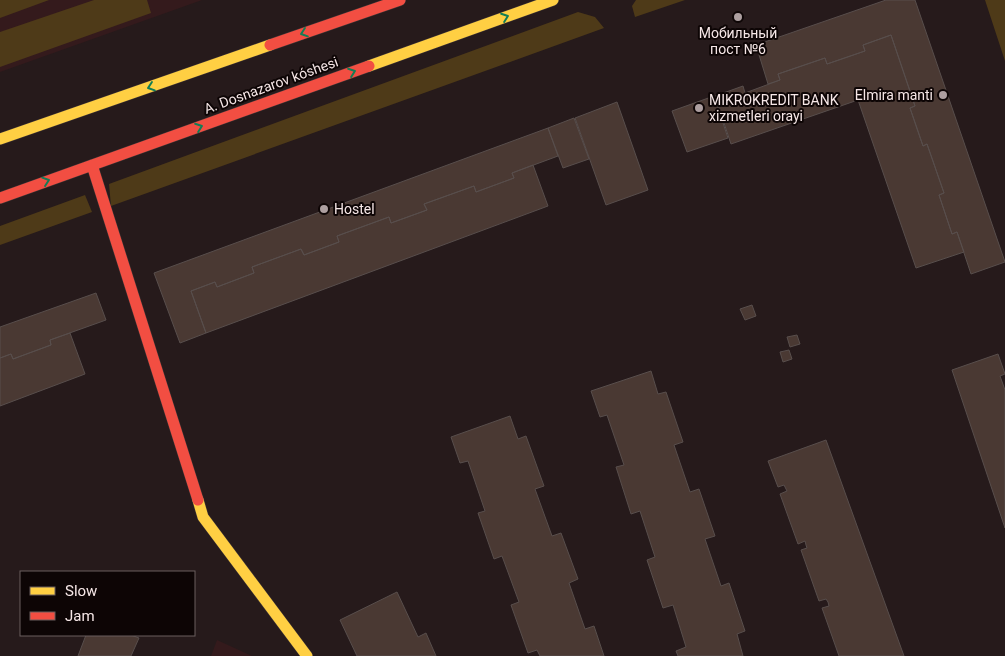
<svg xmlns="http://www.w3.org/2000/svg" width="1005" height="656" font-family="Roboto,sans-serif">
<rect width="100%" height="100%" fill="#261a1b"/>
<path fill="#341a1c" d="M0,0H202L0,72Z
M217,640L252,656H211Z"/>
<path fill="#4e3a18" d="M0,0H49L0,18Z
M94,0H147L151,13L0,67V32Z
M636,0H685L635,17L632,6Z
M985,0H1005V61Z
M578,12L595,17L604,28L111,206L109,184Z
M85,195L92,212L0,245V226Z"/>
<path fill="#4a3933" stroke="#584e4c" d="M886,0H915L1005,262L971,274L957,232L952,234L939,195L944,193L927,144L923,146L910,108L915,106L891,35L863,45L865,51L827,64L825,58L778,74L780,80L768,84L756,45Z
M891,35L915,106L910,108L923,146L927,144L944,193L939,195L952,234L957,232L964,252L916,268L858,100L731,144L715,96L743,86L745,93L780,80L778,74L825,58L827,64L865,51L863,45Z
M714,96L728,138L687,152L672,111Z
M617,102L648,190L606,205L575,118Z
M574,118L589,159L563,168L548,128Z
M548,128L558,156L512,173L514,178L476,192L474,186L424,204L427,210L391,223L389,217L337,236L339,242L304,255L301,249L252,267L254,273L217,287L215,282L191,291L206,333L180,343L154,273Z
M533,165L548,206L206,333L191,291L215,282L217,287L254,273L252,267L301,249L304,255L339,242L337,236L389,217L391,223L427,210L424,204L474,186L476,192L514,178L512,173Z
M96,293L106,320L50,340L51,345L13,359L11,354L0,358V327Z
M752,305L756,316L745,320L740,309Z
M70,333L85,374L0,406V358L11,354L13,359L51,345L50,340Z
M797,335L800,344L790,347L787,337Z
M789,350L792,359L783,362L780,352Z
M998,354L1005,374L1000,376L1005,390V528L952,370Z
M651,371L658,394L666,392L683,442L674,445L690,492L699,489L715,536L705,539L721,586L729,583L745,631L737,634L743,656H678L676,651L686,647L673,605L663,608L647,560L655,557L640,511L631,514L616,467L624,465L607,415L600,417L591,391Z
M510,416L518,439L526,436L544,486L535,489L552,536L561,533L578,579L569,583L585,629L594,626L604,656H540L537,650L528,653L511,605L519,602L502,556L494,559L478,513L485,511L468,461L460,463L451,437Z
M826,440L904,656H839L822,608L829,606L828,602L826,599L819,601L801,550L807,548L806,545L805,541L798,544L780,494L787,491L784,485L778,487L768,461Z
M397,592L418,637L426,633L436,656H357L340,620Z
M86,635H131L139,638L131,656H78Z"/>
<g fill="none" stroke-linecap="round" stroke-linejoin="round">
<g stroke="#403738" stroke-width="12">
<path id="slow" d="M369,66L553,0
M0,139L270,45
M198,500L203,517L307,656"/>
</g>
<g stroke="#403738" stroke-width="12">
<path id="jam" d="M270,45L400,0
M92,165L198,500
M0,198L369,66"/>
</g>
<use href="#slow" stroke="#ffcf43" stroke-width="11"/>
<use href="#jam" stroke="#f24e42" stroke-width="11"/>
</g>
<defs><path id="oneway-chevron" d="M-2-3.5L2.5 0L-2 3.5" fill="none" stroke-width="1.6" stroke-linecap="round" stroke-linejoin="round" transform="scale(1.25)"/></defs>
<g stroke="#127d56">
<use href="#oneway-chevron" transform="translate(505 17) rotate(-20)"/>
<use href="#oneway-chevron" transform="translate(304 33) rotate(161)"/>
<use href="#oneway-chevron" transform="translate(352 72) rotate(-20)"/>
<use href="#oneway-chevron" transform="translate(151 87) rotate(161)"/>
<use href="#oneway-chevron" transform="translate(199 127) rotate(-20)"/>
<use href="#oneway-chevron" transform="translate(46 181) rotate(-19)"/>
</g>
<g fill="#ad9fa0" stroke="#0d0505" stroke-width="2">
<circle cx="738" cy="17" r="5"/>
<circle cx="943" cy="95" r="5"/>
<circle cx="699" cy="108" r="5"/>
<circle cx="324" cy="209" r="5"/>
</g>
<g text-anchor="middle" dominant-baseline="central" stroke-width="4" stroke-linejoin="round" paint-order="stroke">
<g font-size="14" fill="#f6e7e7" stroke="#0d0505" text-anchor="start">
<text x="738" y="33" text-anchor="middle">Мобильный<tspan x="738" dy="16">пост №6</tspan></text>
<text x="933" y="95" text-anchor="end">Elmira manti</text>
<text x="709" y="100">MIKROKREDIT BANK<tspan x="709" dy="16">xizmetleri orayi</tspan></text>
<text x="334" y="209">Hostel</text>
</g>
<g font-size="14" fill="#f6e7e7" stroke="#0d0505">
<text transform="translate(271 85) rotate(-20)">A. Dosnazarov kóshesi</text>
</g>
</g>
<rect x="20" y="571" width="175" height="65" fill="#0d0505" stroke="#6a5f5f"/>
<rect x="30" y="587" width="25" height="8" fill="#ffcf43" stroke="#6a5f5f"/>
<text x="65" y="596" font-size="15" fill="#f6e7e7">Slow</text>
<rect x="30" y="612" width="25" height="8" fill="#f24e42" stroke="#6a5f5f"/>
<text x="65" y="621" font-size="15" fill="#f6e7e7">Jam</text>
</svg>
